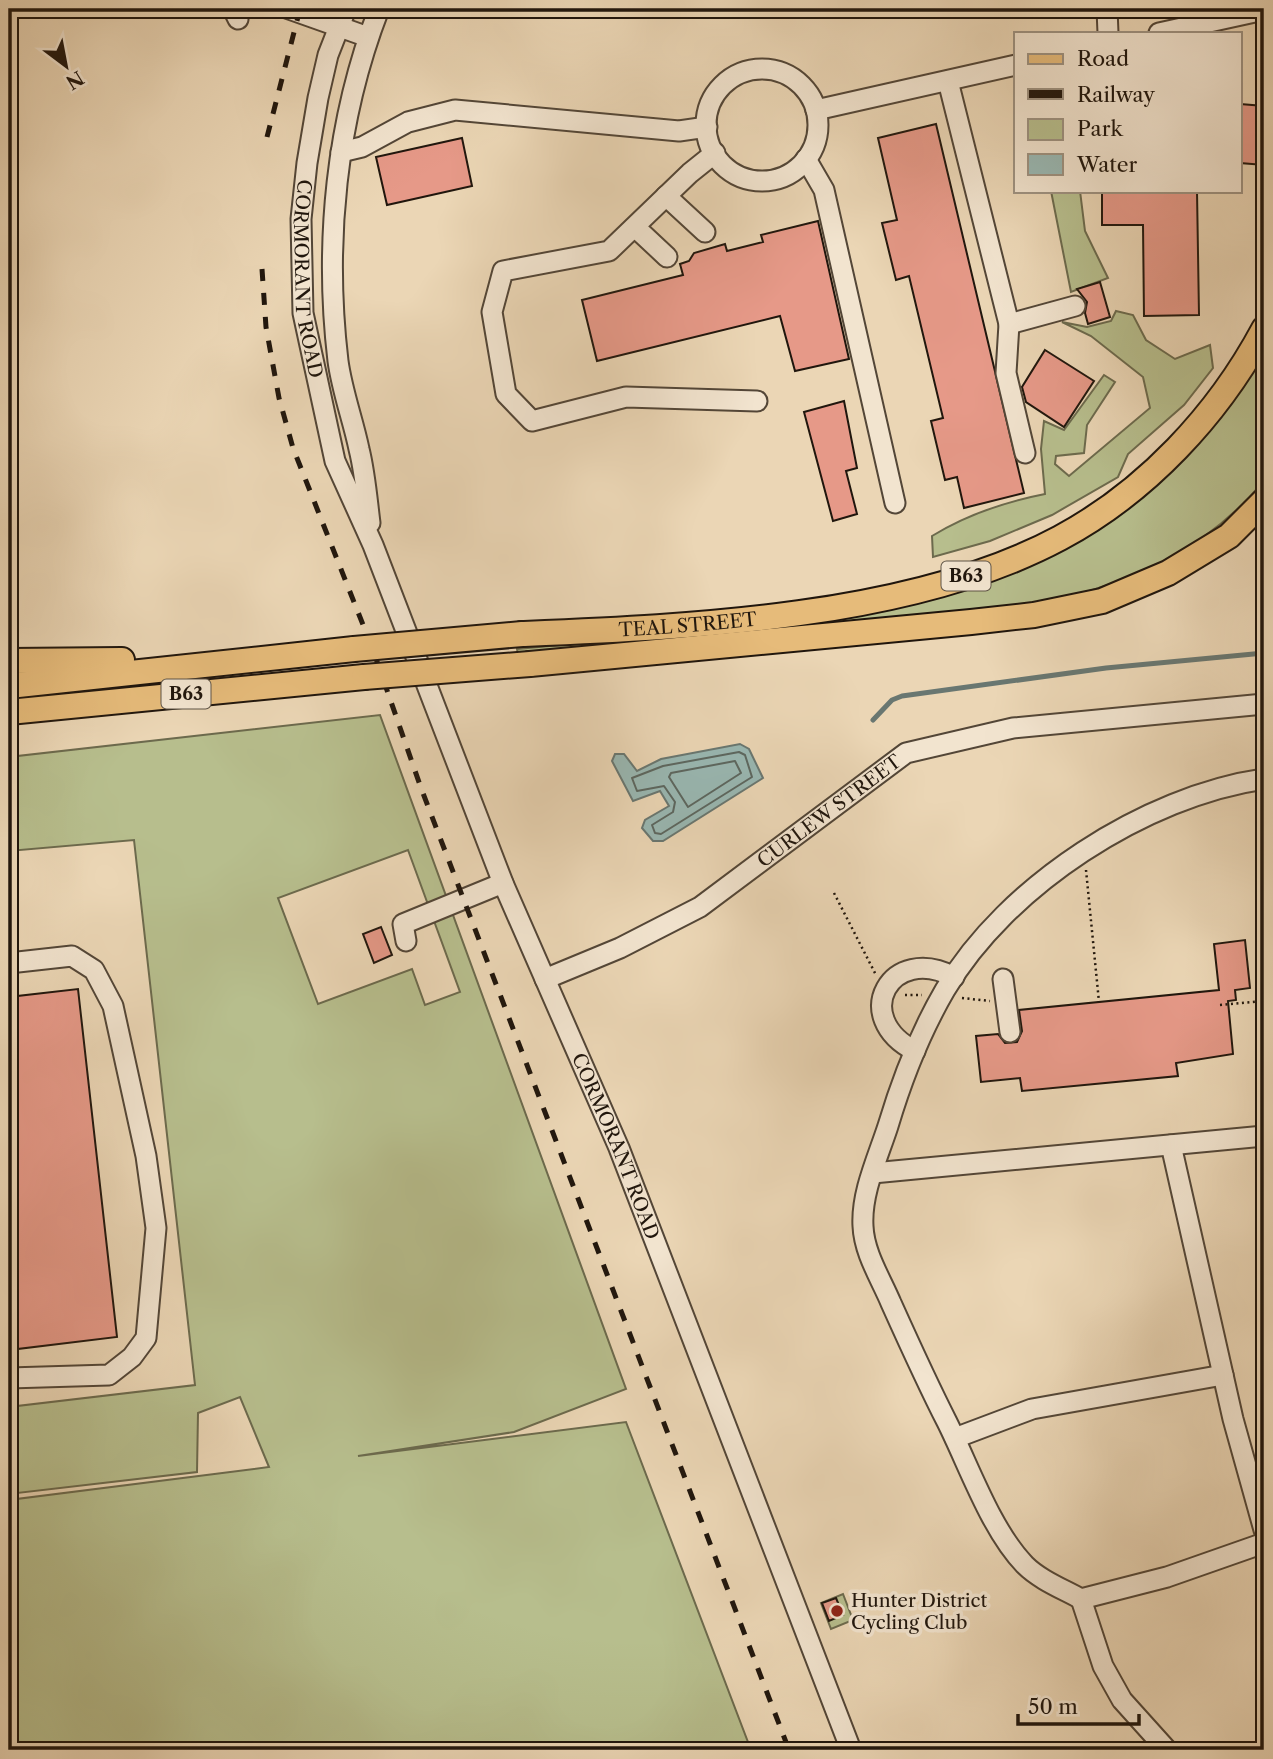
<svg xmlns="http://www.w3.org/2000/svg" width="1273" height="1759" font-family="'Libre Caslon Text',serif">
<rect width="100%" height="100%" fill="#ebd6b5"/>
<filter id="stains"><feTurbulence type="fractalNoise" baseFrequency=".00286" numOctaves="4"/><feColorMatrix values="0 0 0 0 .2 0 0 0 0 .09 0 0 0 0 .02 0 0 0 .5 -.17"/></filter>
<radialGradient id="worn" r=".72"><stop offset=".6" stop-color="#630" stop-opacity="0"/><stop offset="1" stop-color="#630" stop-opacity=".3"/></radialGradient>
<path fill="#b7be8d" stroke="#6c6a4d" stroke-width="2" fill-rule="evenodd" d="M1051,191H1080L1085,231L1108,278L1071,292Z
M1116,311L1133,315L1146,340L1175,359L1210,345L1213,368L1184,405L1128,454L1118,477L1052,515L990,541L933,557L932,536C968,514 1004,502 1045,494L1041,449L1044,421L1064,430L1104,375L1115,382L1087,425L1084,453L1056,456L1055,464L1069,476L1150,408L1143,377L1091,336L1062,322L1087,327L1111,321Z
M1264,354V481C1203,553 1130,584 1039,604L518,655L517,649L819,621L1055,550L1227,407Z
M380,715L626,1389L514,1432L358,1456L626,1422L751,1750H9V1500L269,1467L240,1397L198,1413L197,1472L9,1494V1407L195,1385L134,840L9,851V757ZM408,850L460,992L425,1005L412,969L318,1004L278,898Z
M843,1594L853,1620L831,1629L821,1603Z"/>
<path fill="#99b8b3" stroke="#697771" stroke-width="2" d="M740,744L749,749L763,778L663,841H653L642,828L645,820L669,806L660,791L633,801L612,761L615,754H624L637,771L661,759Z"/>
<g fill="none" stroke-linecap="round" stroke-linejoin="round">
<path stroke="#5c6760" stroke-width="2" d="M739,752L745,755L752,777L661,834L655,833L652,825L673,812L675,802L664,786L637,791L632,778L663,766Z
M735,761L741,773L688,807L669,777L671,773Z"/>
<path stroke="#697771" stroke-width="5" d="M873,720L892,700L902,696L1106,668L1264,653"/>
</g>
<path fill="#e69988" stroke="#20160d" stroke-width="2" d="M1240,104L1264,106V165L1240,163Z
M936,124L1024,493L964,508L957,477L945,480L931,421L943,418L909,276L896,280L882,223L897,220L878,138Z
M462,138L472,186L387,205L376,157Z
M1102,191H1197L1199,315L1144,316L1143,225H1102Z
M818,221L849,359L795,371L780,316L597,361L582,300L683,275L680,264L689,261L694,253L725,244L727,251L763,242L761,235Z
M1100,282L1110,317L1088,324L1085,313L1087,302L1077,289Z
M1045,350L1094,381L1064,427L1026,402L1022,387Z
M844,401L857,468L846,471L857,514L833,521L804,412Z
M381,927L392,955L374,963L363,934Z
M1245,940L1250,988L1235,990L1236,1000L1228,1001L1233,1054L1176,1063L1178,1076L1022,1091L1020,1078L981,1082L976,1036L998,1034L1005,1043L1017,1042L1022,1031L1019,1010L1219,990L1214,944Z
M78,989L117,1337L9,1350V997Z
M836,1598L843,1615L829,1621L822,1603Z"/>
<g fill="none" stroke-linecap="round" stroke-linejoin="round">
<g stroke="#534637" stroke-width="23">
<g id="minor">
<path d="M233,9L238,19"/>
<path d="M289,9L368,37"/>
<path id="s1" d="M346,9L328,55L318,98L307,163L301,219L303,313L335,461L373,545L503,883L619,1148L851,1750"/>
<path d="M1107,9L1108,33"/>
<path d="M1159,33L1264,10"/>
<circle cx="762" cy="125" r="56"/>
<path d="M948,81L1009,324L1006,373L1025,453"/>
<path d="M816,110L1016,65"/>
<path d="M341,152L362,147L408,122L455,110L679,131L707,127"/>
<path d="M715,153L690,173L609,251L503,271L492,312L506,394L532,421L626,397L757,401"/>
<path d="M806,159L824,190L895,503"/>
<path d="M666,196L705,232"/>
<path d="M636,228L667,257"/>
<path d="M1009,324L1075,306"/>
<path d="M370,523C367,499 365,473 359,449C353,420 342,391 338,361C324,243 336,120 379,9"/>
<path d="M1264,779C1145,796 1006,886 945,990C920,1033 902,1079 888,1126C878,1157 861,1193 863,1226C864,1253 881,1279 891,1303C909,1343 927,1383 947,1422C969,1466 991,1530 1025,1565C1040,1580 1063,1589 1081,1599L1167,1577L1264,1543"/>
<path d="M406,941L403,924L503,883"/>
<path d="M9,963L72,956L94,970L113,1006L146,1156L156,1228L146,1338L132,1357L109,1375L9,1378"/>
<path id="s2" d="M545,979L620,948L700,907L906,753L1013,728L1264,704"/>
<path d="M1003,979L1010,1032"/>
<path d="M915,1051C849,1017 891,943 954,977"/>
<path d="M1171,1145L1233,1419L1264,1530"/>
<path d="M873,1173L1264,1136"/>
<path d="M955,1438L1032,1409L1223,1375"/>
<path d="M1081,1599L1103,1666L1122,1700L1167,1750"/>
</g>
</g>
<g stroke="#20160d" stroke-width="28">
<g id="major">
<path id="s3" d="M522,634C689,627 911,618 1060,538C1146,492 1218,415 1264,329"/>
<path d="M9,661L122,660"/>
<path d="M530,664L971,622L1034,615L1102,601L1168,573L1229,536L1264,501"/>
<path d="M9,686L354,649"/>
<path d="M9,712L364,677"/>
</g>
</g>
<path stroke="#20160d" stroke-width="2.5" stroke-dasharray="2 3.5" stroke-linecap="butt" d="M1086,870L1099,1002
M834,893L876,975
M905,995H922
M962,998L990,1001
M1220,1005L1264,1001"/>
<use href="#minor" stroke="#f2e4cf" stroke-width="19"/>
<use href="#major" stroke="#e6bb7a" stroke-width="24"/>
<path stroke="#20160d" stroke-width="5" stroke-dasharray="12 12" stroke-linecap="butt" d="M267,137L300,9
M262,269L266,327L279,398L293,448L373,650L421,788L789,1750"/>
<g stroke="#20160d" stroke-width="28" stroke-linecap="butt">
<path id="major-bridge" d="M354,649L522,634
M364,677L530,664"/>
</g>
<use href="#major-bridge" stroke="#e6bb7a" stroke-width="24"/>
</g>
<circle fill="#8f2418" stroke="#f2e4cf" stroke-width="2.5" cx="837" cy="1611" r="7"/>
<g text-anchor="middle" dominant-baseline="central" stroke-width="7" stroke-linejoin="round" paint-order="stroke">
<g fill="#f2e4cf" stroke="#5f5447" stroke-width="2">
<rect x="941.5" y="561.5" width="49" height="29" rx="5"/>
<rect x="161.5" y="679.5" width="49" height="29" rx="5"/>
</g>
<g font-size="18" font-weight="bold" fill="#20160d">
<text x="966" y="576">B63</text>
<text x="186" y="694">B63</text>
</g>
<g font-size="19" fill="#20160d" stroke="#f2e4cf">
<text stroke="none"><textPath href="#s1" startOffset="276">CORMORANT ROAD</textPath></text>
<text stroke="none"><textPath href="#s3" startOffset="166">TEAL STREET</textPath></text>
<text stroke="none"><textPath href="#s2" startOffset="332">CURLEW STREET</textPath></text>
<text stroke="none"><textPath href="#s1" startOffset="1202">CORMORANT ROAD</textPath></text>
</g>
<g font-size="19" fill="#20160d" stroke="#f2e4cf" text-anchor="start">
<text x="851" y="1600">Hunter District<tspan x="851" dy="22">Cycling Club</tspan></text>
</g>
</g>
<rect width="1273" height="1759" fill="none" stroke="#ebd6b5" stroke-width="35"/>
<rect x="10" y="10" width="1252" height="1738" fill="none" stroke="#20160d" stroke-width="3.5"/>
<rect x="18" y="18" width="1238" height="1724" fill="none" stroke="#20160d" stroke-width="2"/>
<rect x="1014" y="32" width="228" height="161" fill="#f2e4cf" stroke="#9e9281" stroke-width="2"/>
<rect x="1028" y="54" width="35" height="10" fill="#e6bb7a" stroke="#9e9281" stroke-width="2"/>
<text x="1077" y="66" font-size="21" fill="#20160d">Road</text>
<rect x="1028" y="89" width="35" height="10" fill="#20160d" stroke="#9e9281" stroke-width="2"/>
<text x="1077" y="102" font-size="21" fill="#20160d">Railway</text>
<rect x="1028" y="119" width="35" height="21" fill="#b7be8d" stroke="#9e9281" stroke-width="2"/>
<text x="1077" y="136" font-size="21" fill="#20160d">Park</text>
<rect x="1028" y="154" width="35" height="21" fill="#99b8b3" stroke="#9e9281" stroke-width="2"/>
<text x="1077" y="172" font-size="21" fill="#20160d">Water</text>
<g transform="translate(66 66) rotate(148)" stroke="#f2e4cf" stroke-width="5" paint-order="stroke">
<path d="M0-5L12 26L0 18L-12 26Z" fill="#20160d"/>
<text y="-10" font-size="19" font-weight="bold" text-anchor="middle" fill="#20160d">N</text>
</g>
<path d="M1018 1714v10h121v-10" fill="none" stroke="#20160d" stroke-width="3.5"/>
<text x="1028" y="1714" font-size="21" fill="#20160d" stroke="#f2e4cf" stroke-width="5" paint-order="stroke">50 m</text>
<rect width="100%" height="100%" filter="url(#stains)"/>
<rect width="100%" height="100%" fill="url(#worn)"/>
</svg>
